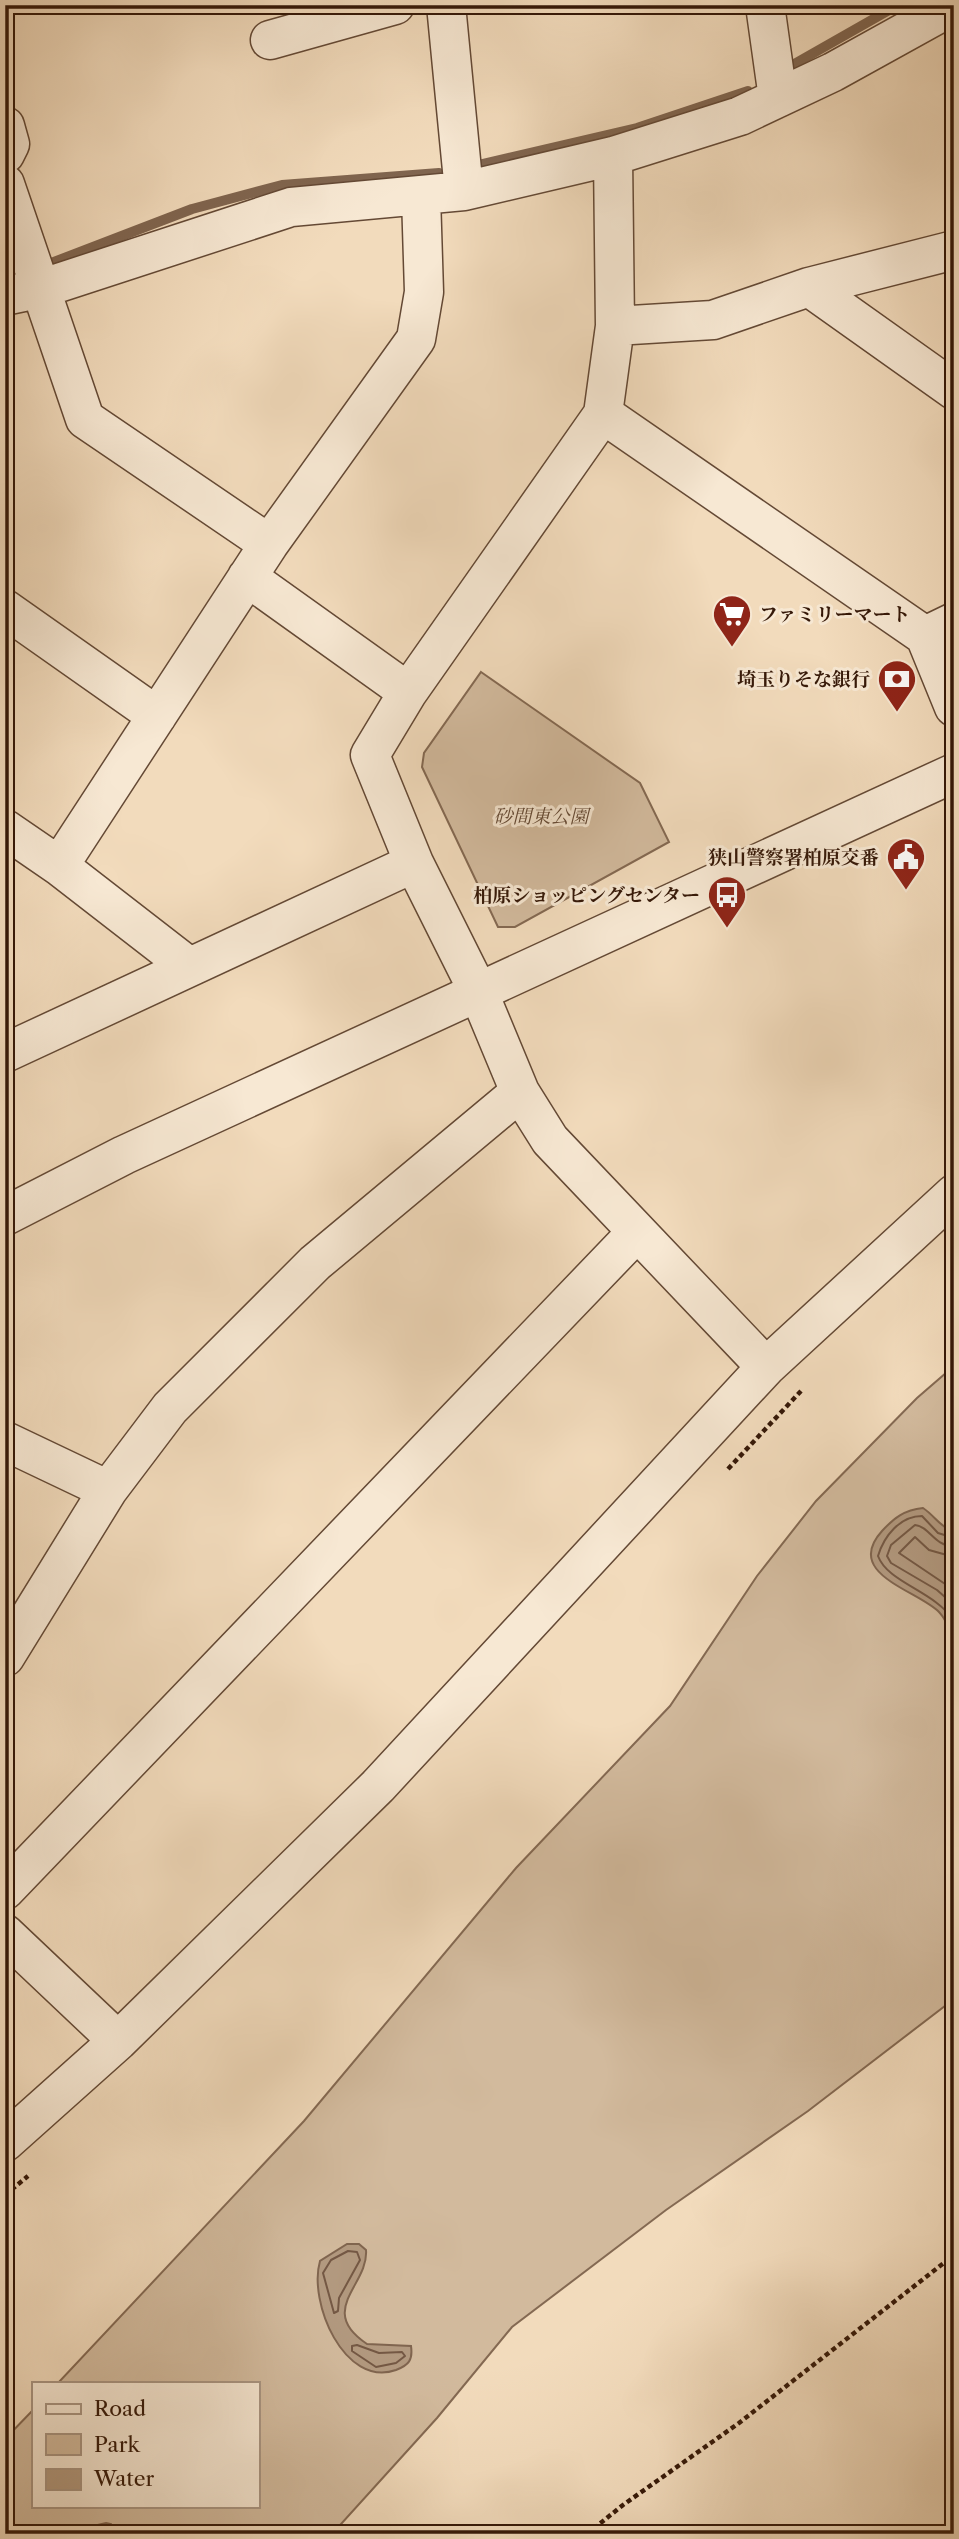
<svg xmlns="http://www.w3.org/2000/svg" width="959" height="2539" font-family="'Libre Caslon Text','Noto Serif JP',serif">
<rect width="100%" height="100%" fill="#f2dbbc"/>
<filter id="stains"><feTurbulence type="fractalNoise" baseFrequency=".00286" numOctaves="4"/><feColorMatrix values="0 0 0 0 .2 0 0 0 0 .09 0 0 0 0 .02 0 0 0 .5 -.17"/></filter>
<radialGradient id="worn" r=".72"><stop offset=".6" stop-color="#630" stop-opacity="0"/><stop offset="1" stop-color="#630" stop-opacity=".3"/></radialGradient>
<path fill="#d2ba9d" stroke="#846952" stroke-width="2" d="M481,672L640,783L669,842L515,927H498L422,767L424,753Z
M954,1366V1999L808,2111L666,2210L512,2327L437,2418L332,2534H5V2439L33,2410V2506H257V2383H58L304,2121L516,1868L670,1706L757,1576L816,1501L917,1398Z"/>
<path fill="#b2997f" stroke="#80654f" stroke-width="2" d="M923,1508C935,1516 940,1527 954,1532V1641C950,1631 947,1620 939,1612C917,1590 843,1574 882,1531C894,1518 904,1510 923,1508Z
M347,2244H359L366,2250C369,2285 316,2310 367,2344L411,2346C413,2360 409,2365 396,2370C344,2388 308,2302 320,2261Z
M106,2523L111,2524L113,2534H43L63,2533Z"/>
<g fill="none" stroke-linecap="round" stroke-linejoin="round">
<path stroke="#745844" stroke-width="2" d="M954,1538L938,1533L922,1516C900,1516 884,1536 878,1556C888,1583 935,1591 954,1621
M954,1547C933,1545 930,1527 915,1525L891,1545L887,1556L891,1563L937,1590L954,1605
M954,1557L929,1550L915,1537L899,1553L954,1590
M348,2251L357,2252L360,2260L339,2298L338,2311L334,2313L323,2273L331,2260Z
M357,2345L379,2353L402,2352L405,2356L396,2363L376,2367L352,2351V2346Z"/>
<path stroke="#80654f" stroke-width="10" d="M789,67L898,5
M478,165L637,128L748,91
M46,265L192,209L282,185L439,173
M5,272L12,270"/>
<g stroke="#644935" stroke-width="41">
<path id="minor" d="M446,5L464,191
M765,5L778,98
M270,40L395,5
M5,126L10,144L5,154
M613,156L615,326L603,414L408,692L370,755L414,863L478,991L520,1092L550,1140L766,1367
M5,184L85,419L269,544
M809,287L954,390
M5,296L43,288L291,207L464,191L613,156L740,116L833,72L954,5
M615,326L713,320L809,287L954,250
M603,414L925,636L954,622
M247,577L408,692
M5,609L157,716
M925,636L954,707
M5,829L59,866L188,966
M59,866L269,544L416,339L424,292L421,196
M5,1053L414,863
M5,1441L108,1490
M5,1657L108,1490L170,1408L315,1263L520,1092
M5,1890L636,1233
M5,1934L118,2041
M5,2142L118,2041L378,1786L766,1367L954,1194"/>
</g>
<g stroke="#644935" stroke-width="41">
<path id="tertiary" d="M5,1216L124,1155L954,773"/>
</g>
<path stroke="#351808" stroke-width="4.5" stroke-dasharray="5 3.5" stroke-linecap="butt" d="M728,1469L801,1391
M5,2195L28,2176
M587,2534L623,2505L739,2423L954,2255"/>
<use href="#minor" stroke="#f7e8d3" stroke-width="38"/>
<use href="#tertiary" stroke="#f7e8d3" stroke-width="38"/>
</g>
<defs>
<g id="supermarket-pin" transform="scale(2.0125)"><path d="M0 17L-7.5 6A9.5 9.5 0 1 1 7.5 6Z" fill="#8f2418" stroke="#f7e8d3"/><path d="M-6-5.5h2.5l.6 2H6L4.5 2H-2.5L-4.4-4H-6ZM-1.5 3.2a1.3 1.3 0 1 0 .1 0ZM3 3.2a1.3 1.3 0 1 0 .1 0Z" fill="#fff"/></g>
<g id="bank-pin" transform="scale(2.0125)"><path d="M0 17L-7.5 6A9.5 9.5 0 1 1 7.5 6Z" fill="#8f2418" stroke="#f7e8d3"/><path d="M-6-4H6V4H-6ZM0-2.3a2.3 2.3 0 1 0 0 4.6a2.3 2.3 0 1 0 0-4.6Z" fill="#fff"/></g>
<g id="civic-pin" transform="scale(2.0125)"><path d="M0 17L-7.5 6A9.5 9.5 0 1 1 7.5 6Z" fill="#8f2418" stroke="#f7e8d3"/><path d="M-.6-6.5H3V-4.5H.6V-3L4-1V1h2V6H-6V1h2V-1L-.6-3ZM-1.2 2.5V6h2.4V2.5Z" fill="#fff"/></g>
<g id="bus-pin" transform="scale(2.0125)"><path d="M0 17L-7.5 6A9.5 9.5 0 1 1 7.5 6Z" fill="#8f2418" stroke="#f7e8d3"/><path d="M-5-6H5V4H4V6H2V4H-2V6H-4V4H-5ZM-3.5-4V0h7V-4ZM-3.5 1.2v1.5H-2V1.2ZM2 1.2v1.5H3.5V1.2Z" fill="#fff"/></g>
</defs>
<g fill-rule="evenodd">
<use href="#supermarket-pin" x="732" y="614"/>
<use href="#bank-pin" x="897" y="679"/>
<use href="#civic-pin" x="906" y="857"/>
<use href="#bus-pin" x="727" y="895"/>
</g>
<g text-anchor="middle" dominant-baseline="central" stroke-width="6" stroke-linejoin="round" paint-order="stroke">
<g font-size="19" font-weight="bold" fill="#351808" stroke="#f7e8d3" text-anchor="end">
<text x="759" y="614" text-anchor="start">ファミリーマート</text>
<text x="870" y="679">埼玉りそな銀行</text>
<text x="879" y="857">狭山警察署柏原交番</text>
<text x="700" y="895">柏原ショッピングセンター</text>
</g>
<g font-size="19" font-style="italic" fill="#644935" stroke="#f7e8d3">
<text x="541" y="816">砂間東公園</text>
</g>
</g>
<rect width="959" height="2539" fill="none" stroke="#f2dbbc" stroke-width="28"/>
<rect x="7" y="7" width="945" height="2525" fill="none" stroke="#351808" stroke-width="3.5"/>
<rect x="14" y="14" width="931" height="2511" fill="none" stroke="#351808" stroke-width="2"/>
<rect x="32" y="2382" width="228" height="126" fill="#f7e8d3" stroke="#a99582" stroke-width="2"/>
<rect x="46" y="2404" width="35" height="10" fill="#f7e8d3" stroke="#a99582" stroke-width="2"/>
<text x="94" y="2416" font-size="21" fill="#351808">Road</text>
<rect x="46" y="2434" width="35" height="21" fill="#d2ba9d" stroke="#a99582" stroke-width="2"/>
<text x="94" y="2452" font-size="21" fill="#351808">Park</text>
<rect x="46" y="2469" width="35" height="21" fill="#b2997f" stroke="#a99582" stroke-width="2"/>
<text x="94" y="2486" font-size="21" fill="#351808">Water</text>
<rect width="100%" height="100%" filter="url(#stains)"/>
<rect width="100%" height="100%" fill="url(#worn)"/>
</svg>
